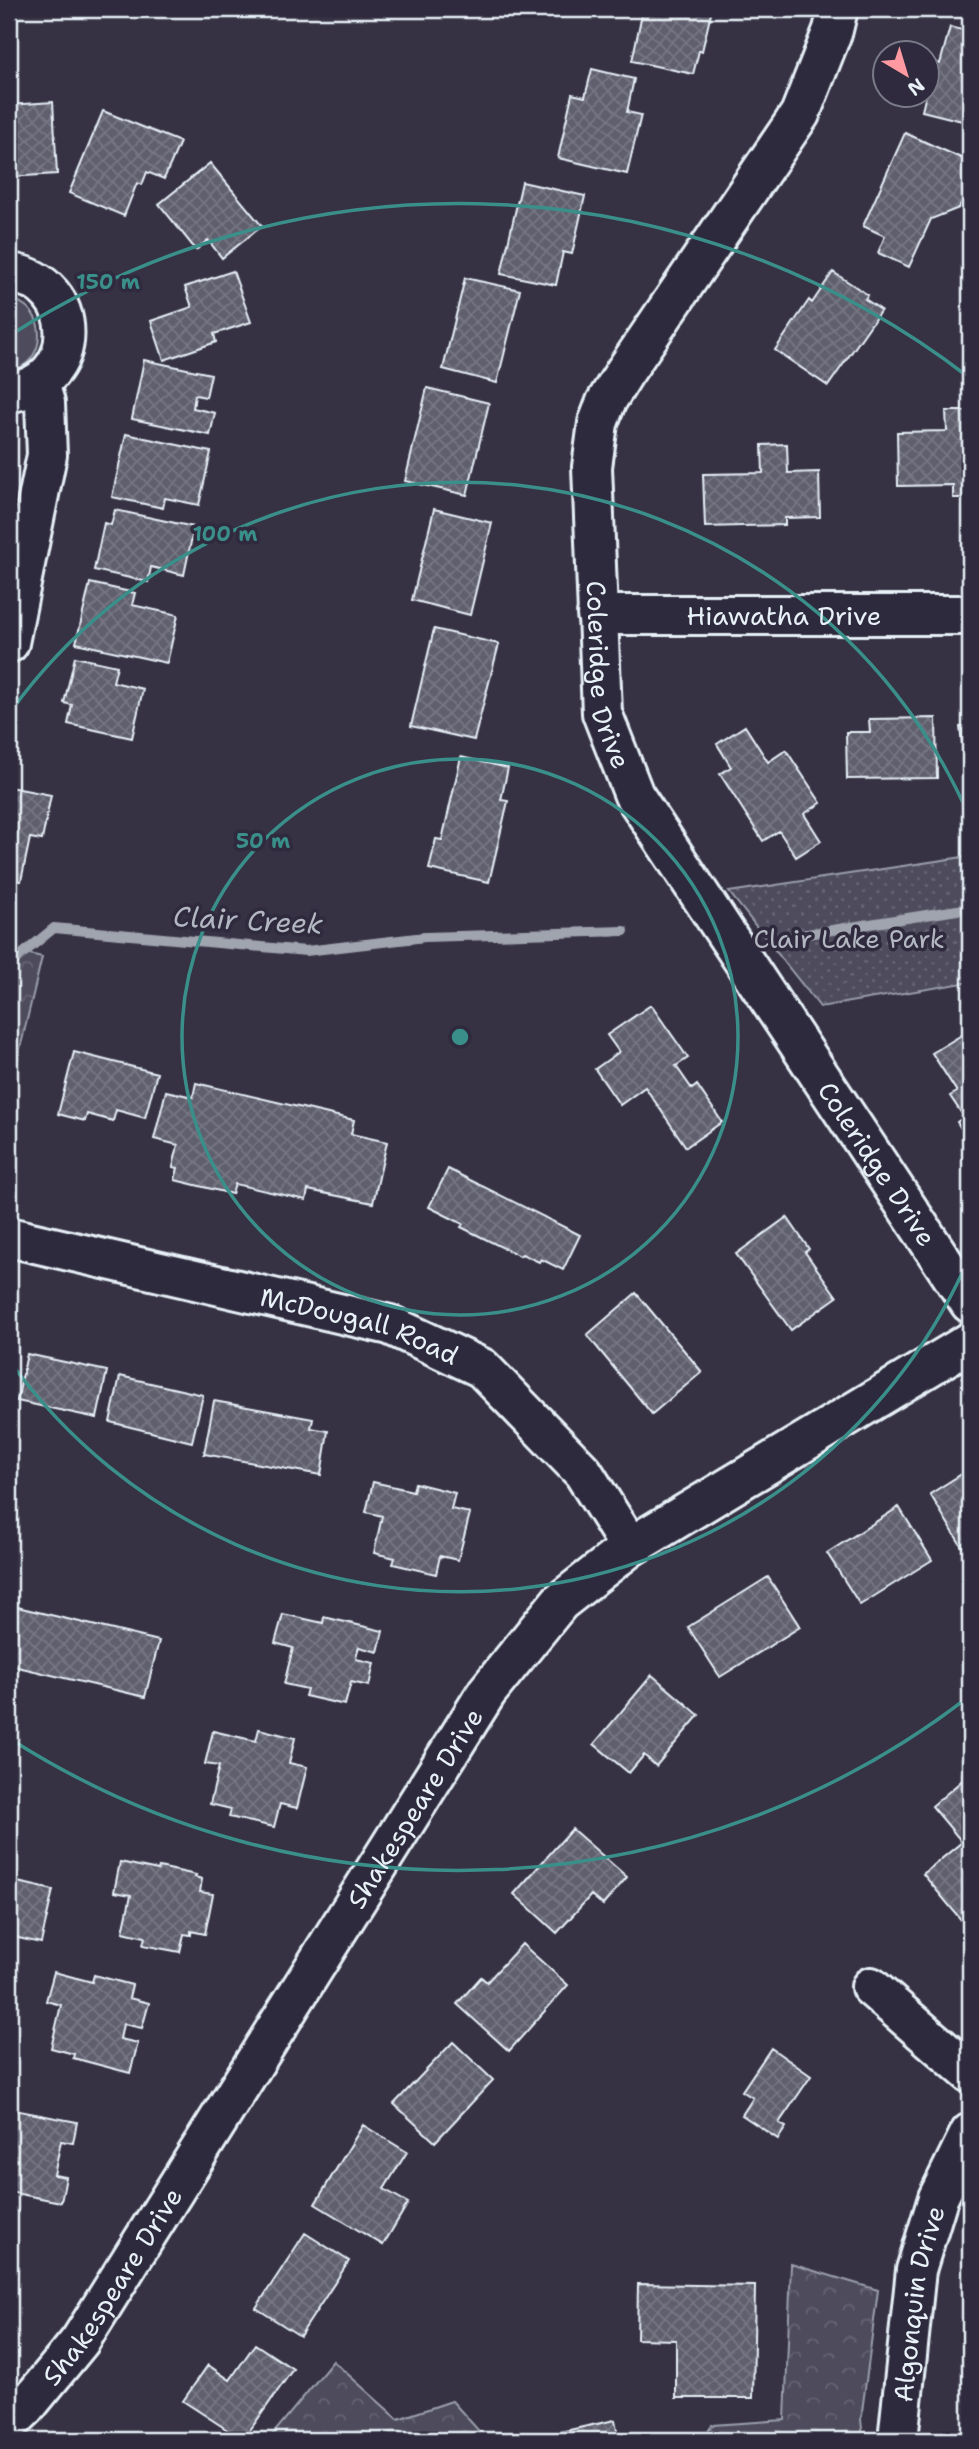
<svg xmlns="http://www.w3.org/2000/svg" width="979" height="2449" font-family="'Shantell Sans',sans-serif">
<defs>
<pattern id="forest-crowns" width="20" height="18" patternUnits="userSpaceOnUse" patternTransform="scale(1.75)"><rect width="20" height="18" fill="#4d4b5c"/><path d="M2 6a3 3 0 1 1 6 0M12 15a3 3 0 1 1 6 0" fill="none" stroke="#676574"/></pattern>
<pattern id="park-dots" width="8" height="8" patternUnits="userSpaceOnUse" patternTransform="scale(1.75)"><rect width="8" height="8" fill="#4d4b5c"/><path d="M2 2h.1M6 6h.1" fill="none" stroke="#676574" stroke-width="1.8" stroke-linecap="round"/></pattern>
<pattern id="building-cross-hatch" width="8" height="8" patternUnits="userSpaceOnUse" patternTransform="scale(1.75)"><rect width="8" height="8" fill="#605e6e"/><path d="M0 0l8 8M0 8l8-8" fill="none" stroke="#777683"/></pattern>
</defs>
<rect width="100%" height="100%" fill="#363244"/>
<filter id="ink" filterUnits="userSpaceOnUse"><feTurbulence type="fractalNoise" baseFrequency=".0143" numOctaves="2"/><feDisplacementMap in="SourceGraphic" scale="14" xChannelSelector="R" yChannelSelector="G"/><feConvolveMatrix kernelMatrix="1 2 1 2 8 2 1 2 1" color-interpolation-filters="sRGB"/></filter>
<g filter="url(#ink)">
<path fill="#4d4b5c" stroke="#9a9eaa" stroke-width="2" d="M9,299C49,305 49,365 9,371Z"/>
<path fill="url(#forest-crowns)" stroke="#9a9eaa" stroke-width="2" d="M9,949L42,957L9,1095Z
M791,2264L878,2290L861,2419L863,2440H703L712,2425L785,2420Z
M333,2361L398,2419L452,2401L487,2440H268Z"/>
<path fill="url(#park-dots)" stroke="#9a9eaa" stroke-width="2" d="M970,856V982L820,1007L729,892Z"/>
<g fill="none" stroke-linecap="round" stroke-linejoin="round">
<path stroke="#a0a4af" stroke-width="10" d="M801,935L970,908
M9,965L54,928L306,951L425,937L624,931"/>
</g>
<path fill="url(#building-cross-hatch)" stroke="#e8f1f8" stroke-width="2" d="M643,9H712L702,51H699L693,74L632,61Z
M950,27L970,32V123L922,111L934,62L940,64Z
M592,69L634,79L627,112L641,115L627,174L558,158L572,94L585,97Z
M53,102L57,174L9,177V105Z
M103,111L180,142L164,179L147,172L142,185L137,183L124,216L69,193Z
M905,133L970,162V183L959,208L931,219L909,267L878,253L885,236L863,226Z
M210,163L262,226L222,258L208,240L196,250L159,204Z
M522,182L585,196L572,254L563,252L556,285L501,274Z
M233,271L251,322L214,334L216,342L164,360L151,321L192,307L185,287Z
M833,272L868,295L865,299L881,310L828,386L775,350L809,300L812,303Z
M465,278L520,290L497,383L443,369Z
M144,360L211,374L206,397L195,395L193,408L215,413L210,435L132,419Z
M427,388L489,403L467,495L405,481Z
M946,411H970V498H953V485L898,486L897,432L947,431Z
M126,434L211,452L199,505L165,498L163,508L112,497Z
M787,444L788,473L819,472L820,517L785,518V525L705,527L703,474L763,473L762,445Z
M434,509L492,523L470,615L412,600Z
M115,510L194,527L184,575L151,567L148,582L94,570L104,523L111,525Z
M90,583L135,593L132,605L178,615L167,663L76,643Z
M434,629L499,644L474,740L411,726Z
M75,657L117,666L113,682L143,689L132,738L68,724L72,705L64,703Z
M936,718L937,778L847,779L846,732H870L869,719Z
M970,725V795H969L960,727Z
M745,726L768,762L786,750L821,803L804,814L821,841L796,857L779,831L763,841L720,774L731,767L717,744Z
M461,757L508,768L501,800L508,801L489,882L429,869L436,839L442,840Z
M9,787L51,795L42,840L30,838L21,881L9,879Z
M651,1005L688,1058L676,1066L692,1089L697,1085L722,1122L686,1147L645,1087L620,1105L595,1069L619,1052L607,1035Z
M970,1030V1143L957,1122L964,1117L950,1096L957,1092L932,1053Z
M74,1052L157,1073L145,1118L116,1110L113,1121L87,1114L85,1121L58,1114Z
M196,1083L354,1120L351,1134L387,1142L373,1203L308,1190L306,1200L235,1184L232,1194L175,1180L178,1168L173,1167L178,1145L154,1139L166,1091L193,1097Z
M448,1169L580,1235L563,1270L541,1259L539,1262L522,1254L520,1256L461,1227L463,1224L429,1207Z
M787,1217L809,1249L805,1252L837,1297L791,1330L736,1254Z
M636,1293L702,1372L652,1414L587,1335Z
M27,1354L107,1371L97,1418L17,1401Z
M120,1376L203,1395L192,1442L110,1422Z
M214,1401L313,1419L311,1428L328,1431L321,1475L204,1454Z
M968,1470L970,1474V1560L930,1494Z
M373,1482L413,1491L415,1483L455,1493L451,1509L470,1513L458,1560L440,1556L436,1574L393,1564L395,1558L374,1553L382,1516L366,1512Z
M899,1507L932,1560L860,1605L827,1553Z
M768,1577L800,1627L720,1677L688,1627Z
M9,1605L159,1641L145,1697L9,1665Z
M283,1614L323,1623L324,1617L383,1631L378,1652L359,1647L357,1653L356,1659L374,1663L369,1686L351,1682L345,1705L305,1696L307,1689L284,1684L293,1648L275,1643Z
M652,1675L699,1715L656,1766L644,1755L629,1773L594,1744Z
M259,1729L295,1738L289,1763L307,1767L297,1808L280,1804L274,1827L229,1817L231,1809L210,1804L219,1766L205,1764L213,1731L256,1741Z
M965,1778L970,1784V1913L962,1921L923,1874L962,1842L932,1806Z
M572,1829L627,1877L603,1905L591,1895L557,1933L514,1894Z
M120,1862L158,1870L159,1867L196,1875L195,1877L202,1879L200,1892L213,1894L205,1934L191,1931V1935L184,1934L180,1952L143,1945L145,1937L123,1932L131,1895L114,1892Z
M9,1880L53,1890L41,1943L9,1936Z
M522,1944L568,1985L509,2051L457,2004L481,1977L487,1982Z
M54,1972L92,1982L94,1975L132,1985L129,1998L149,2003L142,2028L123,2024L120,2039L138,2043L130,2073L73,2058L74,2054L51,2048L61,2005L46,2001Z
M453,2042L493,2080L435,2142L394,2104Z
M771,2048L811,2076L779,2123L786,2127L778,2139L742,2115L753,2098L742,2091Z
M9,2109L77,2122L73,2143L61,2141L54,2175L66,2177L61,2202L9,2192Z
M363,2125L407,2152L384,2189L408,2203L383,2245L315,2204Z
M305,2233L349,2261L300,2336L256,2308Z
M638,2284L755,2286L753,2398H676V2340L637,2339Z
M255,2344L293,2369L243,2440L183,2401L208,2365L230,2380Z
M615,2420L619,2440H552L551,2434Z"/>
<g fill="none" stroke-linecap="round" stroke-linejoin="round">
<g stroke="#e8f1f8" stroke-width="44">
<g id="minor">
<path id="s1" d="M838,9L833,30L800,114L624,373L606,402L598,423L592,467L602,713L634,795L970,1303"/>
<path d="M9,273C83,281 83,385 9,392"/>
<path id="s2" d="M597,615H970"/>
<path d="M9,643L47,455L45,403L39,383"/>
<path id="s3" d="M9,1237L390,1325L482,1368L583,1472L630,1547"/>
<path d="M871,1987L970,2073"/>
<path id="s4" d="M9,2423L25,2408L80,2341L487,1692L560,1602L630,1547L970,1342"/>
<path id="s5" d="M898,2440L916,2270L938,2198L970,2133"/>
</g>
</g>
<use href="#minor" stroke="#2f2a3d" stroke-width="38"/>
</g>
</g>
<g fill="none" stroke="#3a8f8a" stroke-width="3.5">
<circle cx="460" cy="1037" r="278"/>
<path d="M969 1258A555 555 0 0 1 11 1363M11 711A555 555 0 0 1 969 816"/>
<path d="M967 1698A833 833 0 0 1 12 1740M12 334A833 833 0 0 1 967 376"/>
</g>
<g text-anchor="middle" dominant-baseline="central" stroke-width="7" stroke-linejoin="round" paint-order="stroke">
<g font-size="26" fill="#e8f1f8" stroke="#2f2a3d">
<text stroke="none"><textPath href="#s2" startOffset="187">Hiawatha Drive</textPath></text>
<text stroke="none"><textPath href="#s1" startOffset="735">Coleridge Drive</textPath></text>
<text stroke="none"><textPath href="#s1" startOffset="1302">Coleridge Drive</textPath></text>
<text stroke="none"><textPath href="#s3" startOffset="362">McDougall Road</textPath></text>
<text stroke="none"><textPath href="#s4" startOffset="738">Shakespeare Drive</textPath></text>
<text stroke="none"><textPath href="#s4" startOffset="172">Shakespeare Drive</textPath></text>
<text stroke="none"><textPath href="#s5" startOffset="138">Algonquin Drive</textPath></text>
</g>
<g font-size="26" fill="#b2b7c1" stroke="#2f2a3d">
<text x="849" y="938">Clair Lake Park</text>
</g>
<g font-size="28" font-style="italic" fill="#b2b7c2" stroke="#2f2a3d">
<text transform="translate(248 920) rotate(3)">Clair Creek</text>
</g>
</g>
<circle cx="460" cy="1037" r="10" fill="#3a8f8a" stroke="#2f2a3d" stroke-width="3.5"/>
<g font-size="21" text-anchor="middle" font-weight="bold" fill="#3a8f8a" stroke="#2f2a3d" stroke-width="7" stroke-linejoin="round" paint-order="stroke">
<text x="108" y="289">150 m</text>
<text x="225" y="541">100 m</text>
<text x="263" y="848">50 m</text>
</g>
<rect width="979" height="2449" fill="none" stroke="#2f2a3d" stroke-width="35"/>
<rect x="18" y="18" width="944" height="2414" fill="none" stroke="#e8f1f8" stroke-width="2.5" filter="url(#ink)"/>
<g transform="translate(906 74) rotate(142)"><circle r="33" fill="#2f2a3d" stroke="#797a88" stroke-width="2"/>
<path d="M0-5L12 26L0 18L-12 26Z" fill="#ff9aa2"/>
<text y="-10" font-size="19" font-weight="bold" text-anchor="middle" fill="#e8f1f8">N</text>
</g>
</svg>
